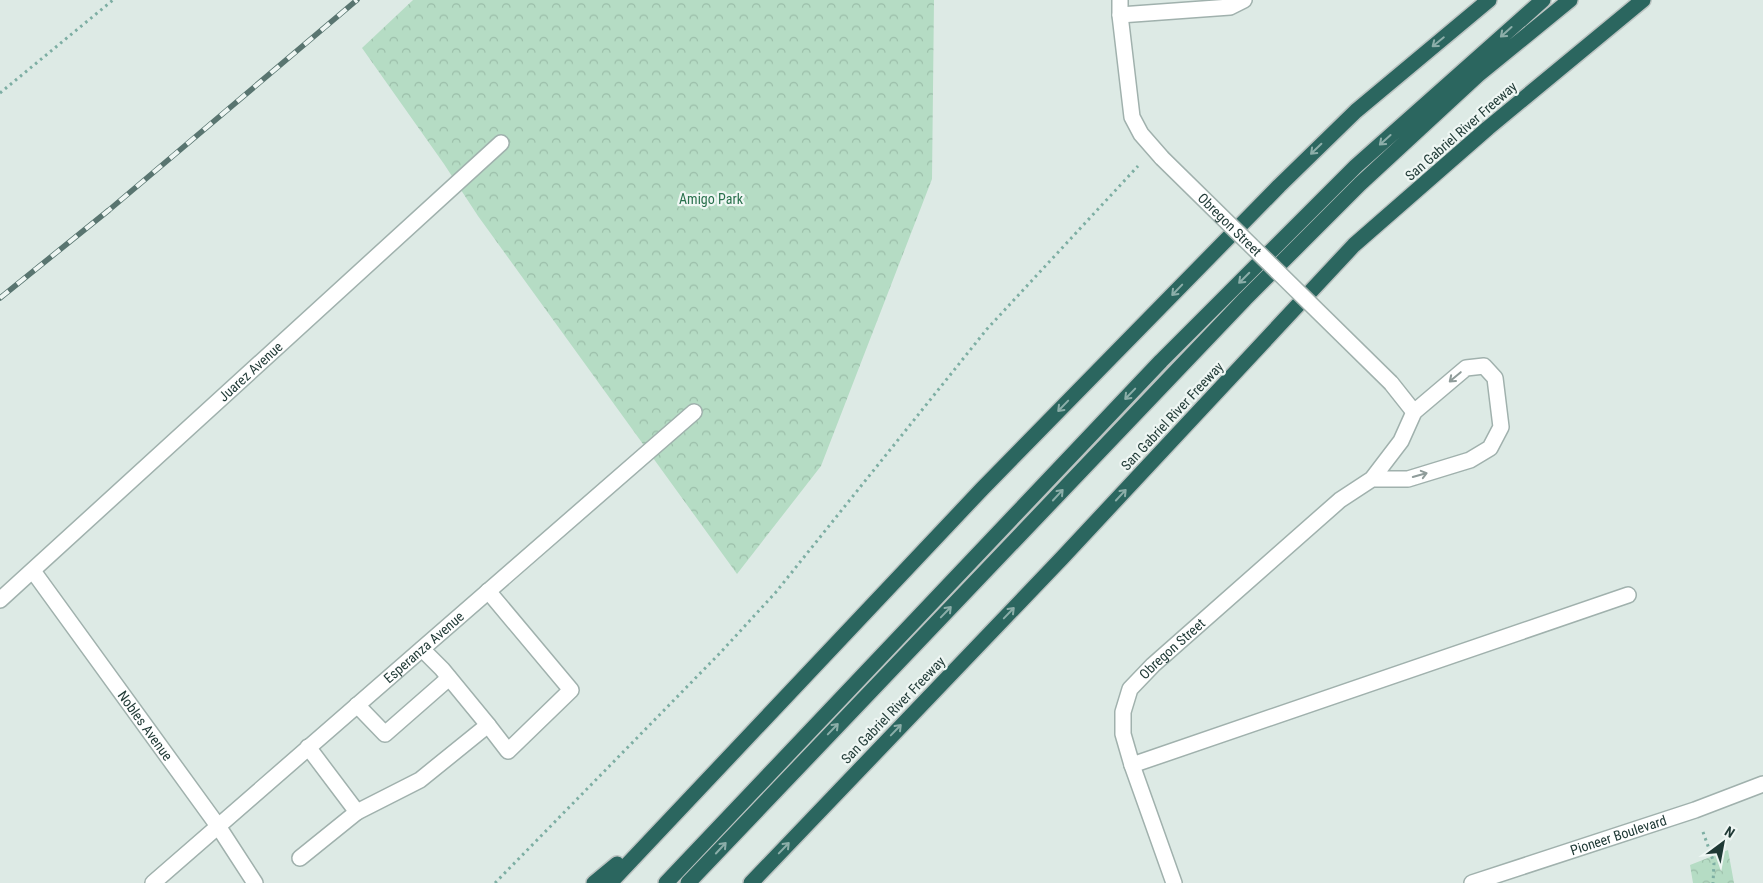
<svg xmlns="http://www.w3.org/2000/svg" width="1763" height="883" font-family="'Roboto Condensed',sans-serif">
<defs>
<pattern id="forest-crowns" width="20" height="18" patternUnits="userSpaceOnUse" patternTransform="scale(1.25)"><rect width="20" height="18" fill="#b5dcc4"/><path d="M2 6a3 3 0 1 1 6 0M12 15a3 3 0 1 1 6 0" fill="none" stroke="#9bbea9"/></pattern>
</defs>
<rect width="100%" height="100%" fill="#ddeae5"/>
<path fill="url(#forest-crowns)" d="M413,0H934L932,179L821,466L737,574L478,216L444,164L362,48Z
M1728,850L1734,883H1693L1690,865Z"/>
<g fill="none" stroke-linecap="round" stroke-linejoin="round">
<g stroke="#a0b1ad" stroke-width="18">
<g id="minor">
<path d="M1120,0V15L1132,117L1141,134L1162,158"/>
<path d="M1120,15L1230,7L1244,0"/>
<path d="M1391,383L1414,412"/>
<path id="s1" d="M33,571L218,826L255,883"/>
<path id="s2" d="M0,600L501,143"/>
<path d="M357,705L385,734L449,678"/>
<path d="M488,725L508,751L571,690L488,591"/>
<path d="M308,747L357,812L420,780L488,725L442,669L422,649"/>
<path d="M1132,765L1628,595"/>
<path d="M300,858L357,812"/>
<path id="s3" d="M153,883L694,412"/>
<path id="s4" d="M1174,883L1132,765L1123,734V712L1130,689L1153,665L1340,500L1372,479L1401,441L1414,412L1466,368L1484,366L1495,378L1501,427L1490,448L1470,460L1408,479H1372"/>
<path id="s5" d="M1472,883L1695,810L1763,784"/>
</g>
</g>
<g stroke="#bcc4c2" stroke-width="18">
<path id="highway" d="M594,883L617,864
M610,883L982,489L1279,186L1356,111L1489,0
M666,883L1161,361L1356,166L1543,0
M688,883L1245,299L1360,184L1478,75L1570,0
M751,883L1062,558L1354,245L1488,128L1643,0"/>
</g>
<path stroke="#7daea3" stroke-width="3" stroke-dasharray="2.5 4" stroke-linecap="butt" d="M0,93L113,0
M1703,832L1714,863L1713,883
M495,883L721,652L776,592L987,329L1138,166"/>
<use href="#minor" stroke="#fff" stroke-width="15"/>
<use href="#highway" stroke="#2b665f" stroke-width="15"/>
<g stroke="#597570" stroke-width="5.5">
<path id="rail" d="M0,298L109,210L357,0"/>
</g>
<use href="#rail" stroke="#eef6f3" stroke-width="4" stroke-dasharray="11" stroke-linecap="butt"/>
<g stroke="#a0b1ad" stroke-width="18" stroke-linecap="butt">
<g id="minor-bridge">
<path id="s6" d="M1162,158L1391,383"/>
</g>
</g>
<use href="#minor-bridge" stroke="#fff" stroke-width="15"/>
</g>
<defs><path id="oneway-shaft" d="M-6 0H5M1.5-3L5.5 0L1.5 3" fill="none" stroke-width="1.6" stroke-linecap="round" stroke-linejoin="round" transform="scale(1.25)"/></defs>
<g stroke="#8caea9">
<use href="#oneway-shaft" transform="translate(1506 32) rotate(138)"/>
<use href="#oneway-shaft" transform="translate(1438 42) rotate(141)"/>
<use href="#oneway-shaft" transform="translate(1385 140) rotate(138)"/>
<use href="#oneway-shaft" transform="translate(1316 149) rotate(136)"/>
<use href="#oneway-shaft" transform="translate(1244 278) rotate(135)"/>
<use href="#oneway-shaft" transform="translate(1177 290) rotate(134)"/>
<use href="#oneway-shaft" transform="translate(1130 394) rotate(134)"/>
<use href="#oneway-shaft" transform="translate(1063 406) rotate(134)"/>
<use href="#oneway-shaft" transform="translate(1058 495) rotate(-47)"/>
<use href="#oneway-shaft" transform="translate(1121 495) rotate(-47)"/>
<use href="#oneway-shaft" transform="translate(946 612) rotate(-46)"/>
<use href="#oneway-shaft" transform="translate(1009 613) rotate(-46)"/>
<use href="#oneway-shaft" transform="translate(833 729) rotate(-46)"/>
<use href="#oneway-shaft" transform="translate(896 730) rotate(-46)"/>
<use href="#oneway-shaft" transform="translate(721 848) rotate(-47)"/>
<use href="#oneway-shaft" transform="translate(784 848) rotate(-46)"/>
</g>
<g stroke="#8f9c9a">
<use href="#oneway-shaft" transform="translate(1455 377) rotate(140)"/>
<use href="#oneway-shaft" transform="translate(1420 475) rotate(-16)"/>
</g>
<g text-anchor="middle" dominant-baseline="central" stroke-width="4.5" stroke-linejoin="round" paint-order="stroke">
<g font-size="14" fill="#1f3935" stroke="#eef6f3">
<text transform="translate(1461 131) rotate(-41)">San Gabriel River Freeway</text>
<text stroke="none"><textPath href="#s6" startOffset="95">Obregon Street</textPath></text>
<text stroke="none"><textPath href="#s2" startOffset="339">Juarez Avenue</textPath></text>
<text transform="translate(1172 416) rotate(-47)">San Gabriel River Freeway</text>
<text stroke="none"><textPath href="#s3" startOffset="359">Esperanza Avenue</textPath></text>
<text stroke="none"><textPath href="#s4" startOffset="262">Obregon Street</textPath></text>
<text transform="translate(893 710) rotate(-46)">San Gabriel River Freeway</text>
<text stroke="none"><textPath href="#s1" startOffset="191">Nobles Avenue</textPath></text>
<text stroke="none"><textPath href="#s5" startOffset="154">Pioneer Boulevard</textPath></text>
</g>
<g font-size="14" fill="#29704c" stroke="#eef6f3">
<text x="711" y="199">Amigo Park</text>
</g>
</g>
<g transform="translate(1723 843) rotate(32)" stroke="#eef6f3" stroke-width="4" paint-order="stroke">
<path d="M0-4L9 19L0 12L-9 19Z" fill="#1f3935"/>
<text y="-8" font-size="14" font-weight="bold" text-anchor="middle" fill="#1f3935">N</text>
</g>
</svg>
